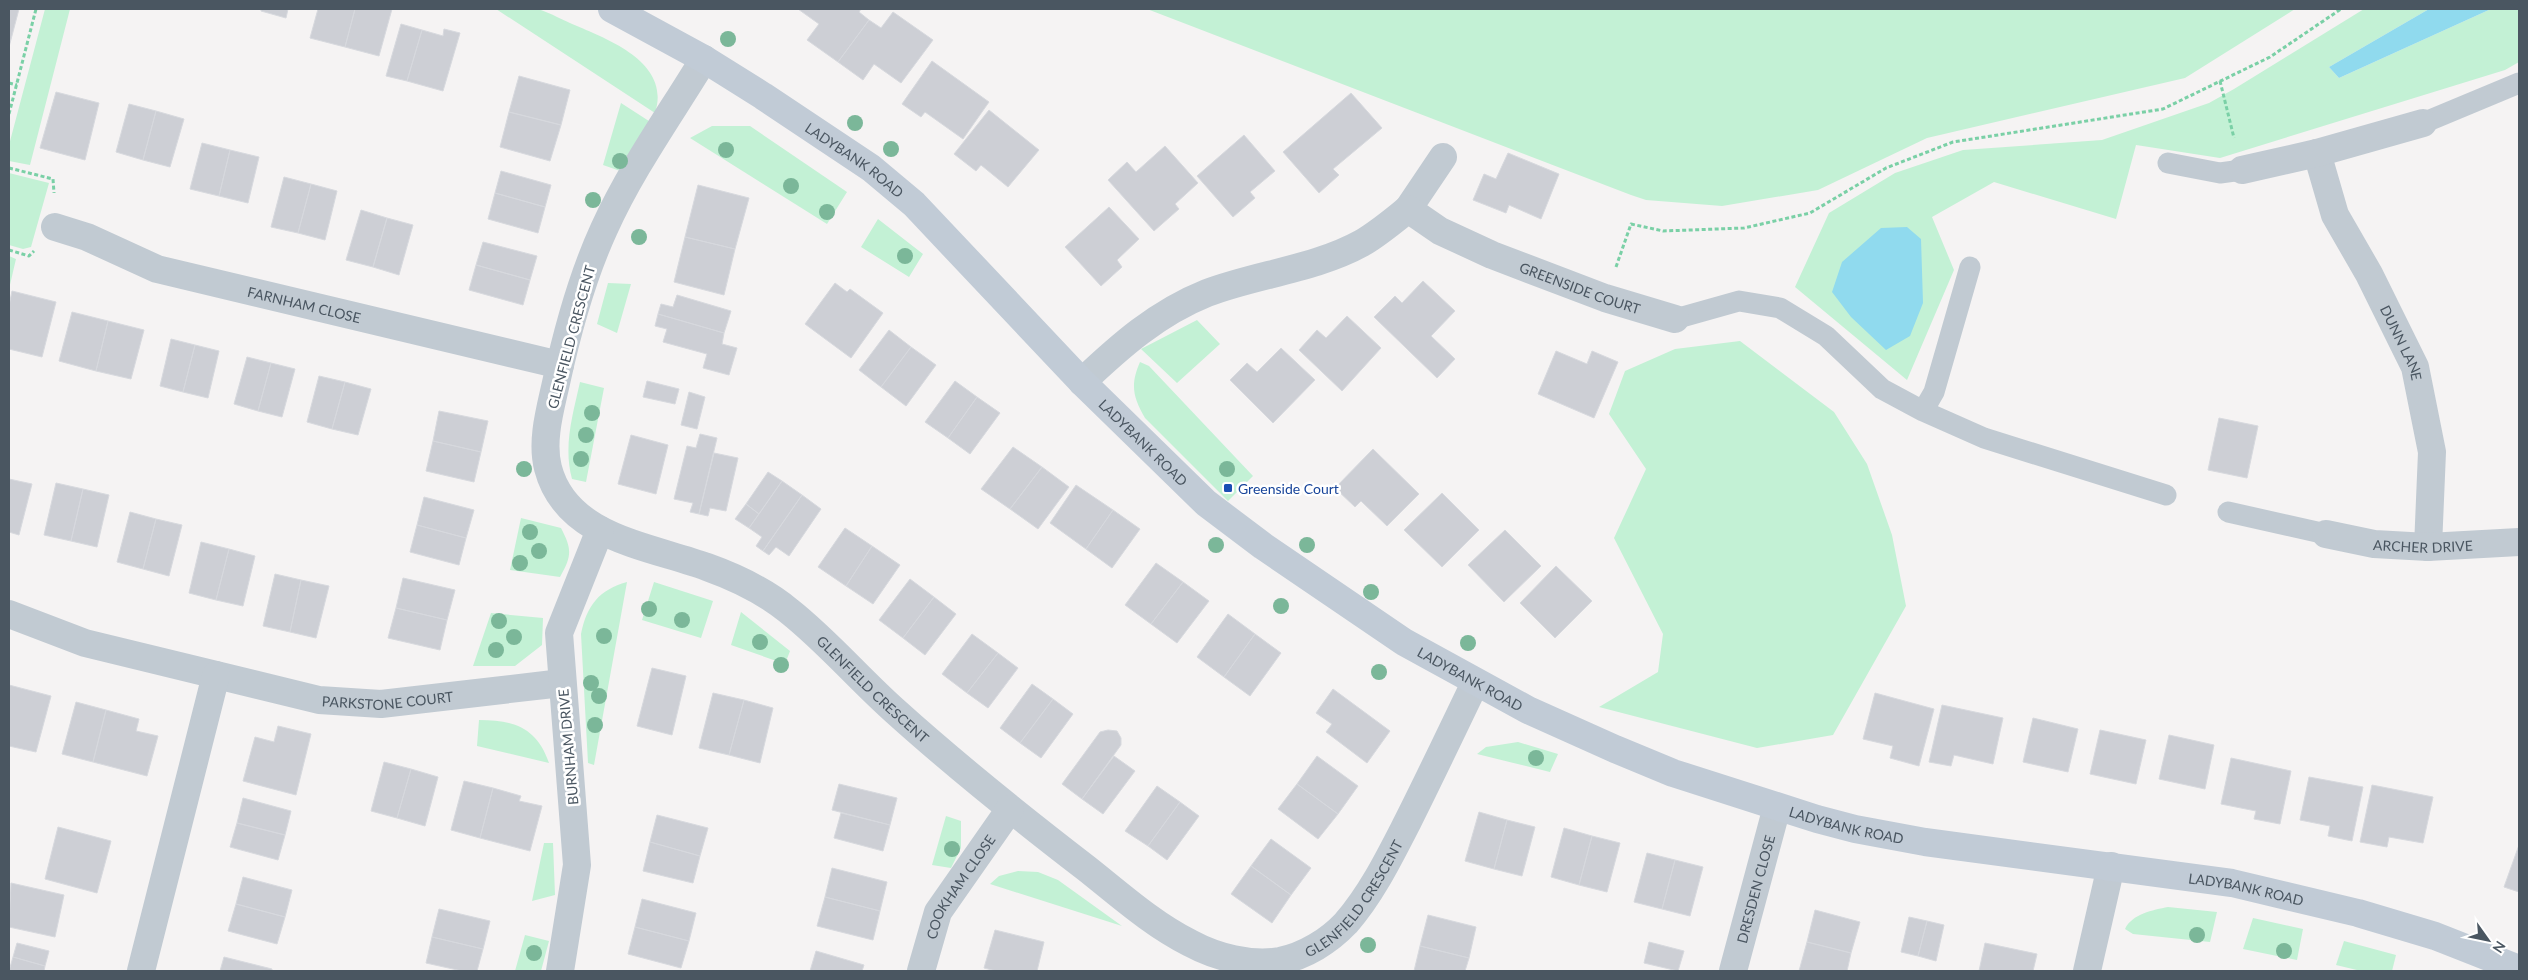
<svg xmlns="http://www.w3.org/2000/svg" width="2528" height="980" font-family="Lato,sans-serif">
<rect width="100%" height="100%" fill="#f5f3f3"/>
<path fill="#c3f1d5" d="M45,9H70L30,165L9,161V145Z
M496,9C509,9 526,6 538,9C551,13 564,21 577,26C612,41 671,64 655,113Z
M1147,9H2295L2185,78L1927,138L1818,190L1722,206L1646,200L1631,195Z
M2364,9H2429L2329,67L2339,78L2491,9H2519V62L2505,70L2220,158L2136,145L2116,219L1994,182L1932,217L1954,270L1907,380L1795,287L1829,213L1895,173L1963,150L2102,140L2209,103L2234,89Z
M621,103L652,123L626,173L603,165Z
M712,126H750L847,192L827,224L690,138Z
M9,173L49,183L31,247L23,249L9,245Z
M878,219L923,254L909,277L861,247Z
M9,256L16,259L9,289Z
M608,283L631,284L617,333L597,324Z
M1197,320L1220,344L1177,383L1141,349Z
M1740,341L1834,412L1867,464L1892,535L1906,606L1833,735L1757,748L1599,707L1658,672L1663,634L1614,538L1646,469L1609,414L1625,371L1675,349Z
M1140,362L1149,366L1253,476L1228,501L1145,418C1133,397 1130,385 1140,362Z
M580,382L604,388L586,482L572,479C563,446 573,414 580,382Z
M521,518L561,528C572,549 572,556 560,577L510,570Z
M627,582L594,765L588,763L581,634C587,605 599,590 627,582Z
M654,582L713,601L701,638L642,620Z
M741,612L790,651L785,664L731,645Z
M491,613L543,618L542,645L515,666H473Z
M479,720C514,720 537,728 549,763L477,746Z
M1518,742L1558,754L1550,772L1477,754L1486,747Z
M946,816L961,821V848L951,868L932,865Z
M544,843H553L555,895L532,901Z
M1018,871L1038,872L1058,880L1122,926L990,884L999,876Z
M2168,907L2217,912L2210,942L2133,934L2125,929C2132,914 2153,910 2168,907Z
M2253,918L2303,929L2297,960L2243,949Z
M525,935L549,941L541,971H515Z
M2344,941L2396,955L2392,971H2361L2336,965Z"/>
<path fill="#90daee" d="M2429,9H2491L2339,78L2329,67Z
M1907,227L1921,239L1923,303L1910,336L1886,350L1851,317L1832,292L1842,262L1881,228Z"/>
<path fill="#cdcfd5" stroke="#d7d9de" d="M9,9H19L9,47Z
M261,9H288L286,18L261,11Z
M318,9H355L345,47L310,38Z
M355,9H392L379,56L345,47Z
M798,9H861L859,12L869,20L838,62L807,40L819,24Z
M893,12L933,40L901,83L874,64L863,80L838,62L869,20L881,28Z
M401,24L422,30L407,81L386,76Z
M444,29L460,33L443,91L407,81L422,30L443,36Z
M932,61L989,102L963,139L925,112L921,117L902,104Z
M519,76L570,90L561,125L509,112Z
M56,92L99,103L85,160L40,148Z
M1351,93L1382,128L1333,169L1339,175L1319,193L1283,152Z
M129,104L156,111L143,160L116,152Z
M989,110L1039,150L1008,187L981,165L976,171L954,154Z
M156,111L184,119L170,167L143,160Z
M509,112L561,125L550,161L500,147Z
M1244,135L1275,171L1250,192L1255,198L1233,217L1197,176Z
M202,143L230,150L219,196L190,189Z
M1165,146L1198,183L1175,204L1179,209L1154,231L1108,180L1127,162L1136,172Z
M230,150L259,157L248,203L219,196Z
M1508,153L1559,174L1541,219L1509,205L1506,213L1473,200L1484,174L1496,179Z
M501,171L551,185L545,207L495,193Z
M284,177L311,184L298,233L271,227Z
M311,184L337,191L325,240L298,233Z
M698,185L749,198L735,249L685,237Z
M495,193L545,207L538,233L488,219Z
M1109,207L1139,239L1117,260L1122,267L1101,286L1065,247Z
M361,210L387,218L373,267L346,260Z
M387,218L413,225L399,275L373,267Z
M685,237L735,249L724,295L674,282Z
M483,242L537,256L530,280L476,265Z
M476,265L530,280L523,305L469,290Z
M1423,281L1455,311L1431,336L1455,359L1437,378L1374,317L1395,296L1402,303Z
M835,283L847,292L850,289L883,313L851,358L805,324Z
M12,291L56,302L42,357L9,349V306Z
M677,295L731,311L724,333L658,314L661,304L673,307Z
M72,312L108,321L96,371L59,361Z
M658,314L724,333L722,344L737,348L729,375L703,368L707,354L663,342L667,329L655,326Z
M1347,316L1381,348L1342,391L1299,350L1317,330L1326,338Z
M108,321L144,330L131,379L96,371Z
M889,330L911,347L881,387L859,370Z
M171,339L195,345L183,392L160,386Z
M195,345L219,351L208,398L183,392Z
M911,347L936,365L906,406L881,387Z
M1281,348L1315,380L1273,423L1230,380L1247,363L1257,372Z
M1556,351L1587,364L1592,351L1618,362L1594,418L1538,394Z
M247,357L271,363L258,411L234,404Z
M271,363L295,369L282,417L258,411Z
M319,376L345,382L332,429L307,422Z
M647,381L679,389L675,404L643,397Z
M955,381L977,397L948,438L925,422Z
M345,382L371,389L358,435L332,429Z
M689,392L705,397L697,429L681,425Z
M977,397L1000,413L970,454L948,438Z
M439,411L488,421L481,452L433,441Z
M2219,418L2258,426L2247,478L2208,470Z
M700,434L717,438L699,514L690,512L693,503L674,499L687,446L696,448Z
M631,435L668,445L656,494L618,484Z
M433,441L481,452L474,482L426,471Z
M1013,447L1042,467L1010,509L981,489Z
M1373,449L1419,494L1387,526L1361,501L1355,507L1335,488Z
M714,453L738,458L726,511L710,508L708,516L699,514Z
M1042,467L1069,487L1038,529L1010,509Z
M768,472L782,481L759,514L746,504Z
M9,479L32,484L19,535L9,532Z
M782,481L802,495L763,551L756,546L762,537L749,528Z
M56,483L83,489L71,541L44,535Z
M1076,485L1113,510L1086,549L1050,523Z
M83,489L109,495L97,547L71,541Z
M1442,493L1479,530L1442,567L1404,530Z
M802,495L821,509L789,556L776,547L769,555L763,551Z
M424,497L474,510L466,538L417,525Z
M746,504L759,514L749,528L735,519Z
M1113,510L1140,529L1112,568L1086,549Z
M130,512L156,519L143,569L117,562Z
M156,519L182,525L169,576L143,569Z
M417,525L466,538L459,565L410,552Z
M845,528L872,546L846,586L818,567Z
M1505,530L1541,566L1504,602L1468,565Z
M201,542L229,549L216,600L189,593Z
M872,546L900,565L873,604L846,586Z
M229,549L255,556L243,606L216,600Z
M1156,563L1183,582L1151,624L1125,605Z
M1556,566L1592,601L1555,638L1520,603Z
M275,574L301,580L290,632L263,626Z
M403,578L455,590L447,620L396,608Z
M910,579L934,597L903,638L879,620Z
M301,580L329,586L316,638L290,632Z
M1183,582L1209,601L1177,643L1151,624Z
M934,597L956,614L925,655L903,638Z
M396,608L447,620L440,650L388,638Z
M1228,614L1255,634L1224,677L1197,657Z
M972,634L998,653L967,693L942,674Z
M1255,634L1281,653L1250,696L1224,677Z
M998,653L1018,668L988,708L967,693Z
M652,668L686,676L672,735L637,726Z
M1032,684L1053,699L1020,743L1000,728Z
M9,685L51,696L36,752L9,746Z
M1333,689L1390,731L1367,763L1326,732L1332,724L1316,713Z
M713,693L744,700L729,755L699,748Z
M1875,693L1934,709L1919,766L1890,758L1893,746L1863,739Z
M1053,699L1073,714L1041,758L1020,743Z
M744,700L773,708L760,763L729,755Z
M76,702L106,710L93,762L62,754Z
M1942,705L2003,718L1993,764L1954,755L1951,766L1929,762Z
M106,710L139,719L136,731L158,736L147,776L93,762Z
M2033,718L2078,729L2068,772L2023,762Z
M278,726L311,734L296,795L243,781L255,737L274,742Z
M1108,730L1117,731L1121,738V745L1082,799L1062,784L1100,732Z
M2100,730L2146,740L2136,784L2090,774Z
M2169,735L2214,745L2205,789L2159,779Z
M1114,756L1135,771L1103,814L1082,799Z
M1317,756L1358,786L1338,814L1297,784Z
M2231,758L2291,771L2280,824L2254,819L2256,811L2221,804Z
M384,762L411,769L397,818L371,811Z
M411,769L438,777L425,826L397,818Z
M2309,777L2363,787L2352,841L2328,836L2330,826L2300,820Z
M464,781L493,788L480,838L451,830Z
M839,784L897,798L890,825L832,810Z
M1297,784L1338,814L1318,839L1278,809Z
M2372,785L2433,797L2423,843L2389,837L2387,847L2360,842Z
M1157,786L1180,802L1148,846L1125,831Z
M493,788L521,796L519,801L542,806L530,851L480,838Z
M243,798L291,811L285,835L237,823Z
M1180,802L1199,816L1167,860L1148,846Z
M1479,812L1507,820L1494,869L1465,861Z
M841,813L890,825L883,851L834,838Z
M657,815L708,828L700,856L650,842Z
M1507,820L1535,827L1522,876L1494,869Z
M237,823L285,835L278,860L230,847Z
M58,827L111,841L97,893L45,879Z
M1564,828L1592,836L1579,885L1551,877Z
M1592,836L1620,843L1607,892L1579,885Z
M1271,839L1311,868L1291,895L1251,866Z
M650,842L700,856L693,883L643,871Z
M2519,845V892L2504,887Z
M1647,853L1675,860L1662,909L1634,902Z
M1675,860L1703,867L1690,916L1662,909Z
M1251,866L1291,895L1272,923L1231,894Z
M832,868L887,882L880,911L825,897Z
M243,877L292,890L285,917L236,904Z
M11,883L64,895L55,937L9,927Z
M825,897L880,911L873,940L817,926Z
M642,899L696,913L689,941L635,927Z
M236,904L285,917L277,944L228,931Z
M439,909L490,921L483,949L432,937Z
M1815,910L1860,922L1851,953L1807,942Z
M1428,915L1476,927L1469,958L1420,946Z
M1909,917L1927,921L1918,956L1901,952Z
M1927,921L1944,925L1936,961L1918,956Z
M635,927L689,941L681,968L628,954Z
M995,930L1044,942L1037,971H996L984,968Z
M432,937L483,949L477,971H462L426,963Z
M1649,942L1684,951L1678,971L1644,963Z
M1807,942L1851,953L1847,971H1799Z
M17,943L49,951L45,966L13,957Z
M1985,943L2037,954L2033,971H1979Z
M1420,946L1469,958L1465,971H1414Z
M816,951L864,965L862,971H810Z
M13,957L45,966L44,971H9Z
M224,957L272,969V971H220Z"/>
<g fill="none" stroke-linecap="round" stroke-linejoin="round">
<path stroke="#7ad0a6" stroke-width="3" stroke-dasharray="4 2.5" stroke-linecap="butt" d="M2220,81L2234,138
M9,83L17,85
M9,114L36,9
M9,168L53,179L54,193
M9,250L29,256L34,251
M1616,267L1631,224L1663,231L1744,228L1810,213L1886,168L1953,142L2163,109L2270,57L2341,9"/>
<path stroke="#c1cad2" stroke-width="21" d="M2423,123L2519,83
M2168,163L2220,173L2242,170
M1675,319L1739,301L1780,308L1826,336L1882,389L1923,411L1984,438L2166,495
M1923,411L1934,392L1970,267
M2228,512L2326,534"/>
<g stroke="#c1cad2" stroke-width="28">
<path id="s1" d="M704,59C670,115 631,169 604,229C582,277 567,332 556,383C550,410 541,441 548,468C566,538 650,546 707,567C735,577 766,592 789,611C827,641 859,679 895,711C956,766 1021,818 1086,868C1119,894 1152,924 1190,943C1216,957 1250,966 1280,961C1305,956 1329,941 1346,923C1372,893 1390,856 1408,821C1431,775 1453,729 1475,683"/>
<path id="s2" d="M2317,153L2335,215L2369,274L2415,367L2432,452L2428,547"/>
<path d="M2242,170L2317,153L2423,123"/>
<path d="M1408,209L1443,157"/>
<path id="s3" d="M55,227L87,237L157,269L560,365"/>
<path id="s4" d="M1082,382C1120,346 1157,313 1207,293C1257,274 1315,269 1362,243C1379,233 1393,221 1408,209L1440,231L1492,255L1605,298L1675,319"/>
<path id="s5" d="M2326,534L2374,544L2428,547L2519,542"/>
<path id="s6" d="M9,614L85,643L319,700L381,704L562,683"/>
<path d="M141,971L216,675"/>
<path d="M560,971L577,865L559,633L600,530"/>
<path id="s7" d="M921,971L938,912L1010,809"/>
<path id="s8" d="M1733,971L1777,807"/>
<path d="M2087,971L2111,866"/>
</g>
<path stroke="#c1cbd6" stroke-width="28" id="s9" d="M612,9L704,59L763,96L871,168L914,204L1082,382L1206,503L1263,546L1404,642L1528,710L1615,749L1673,773L1817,819L1855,829L1925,842L2232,883L2358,913L2435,936L2519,969"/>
</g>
<g fill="#7bb799">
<circle cx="728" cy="39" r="8"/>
<circle cx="855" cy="123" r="8"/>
<circle cx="891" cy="149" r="8"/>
<circle cx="726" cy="150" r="8"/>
<circle cx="620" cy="161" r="8"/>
<circle cx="791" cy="186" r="8"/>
<circle cx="593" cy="200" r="8"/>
<circle cx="827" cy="212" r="8"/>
<circle cx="639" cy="237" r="8"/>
<circle cx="905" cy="256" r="8"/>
<circle cx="592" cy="413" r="8"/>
<circle cx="586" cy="435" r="8"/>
<circle cx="581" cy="459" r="8"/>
<circle cx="524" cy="469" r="8"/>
<circle cx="1227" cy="469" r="8"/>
<circle cx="530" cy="532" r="8"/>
<circle cx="1216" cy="545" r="8"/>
<circle cx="1307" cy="545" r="8"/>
<circle cx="539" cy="551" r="8"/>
<circle cx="520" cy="563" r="8"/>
<circle cx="1371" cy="592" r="8"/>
<circle cx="1281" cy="606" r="8"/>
<circle cx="649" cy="609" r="8"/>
<circle cx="682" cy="620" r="8"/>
<circle cx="499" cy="621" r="8"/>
<circle cx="604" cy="636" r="8"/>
<circle cx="514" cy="637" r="8"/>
<circle cx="760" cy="642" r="8"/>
<circle cx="1468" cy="643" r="8"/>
<circle cx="496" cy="650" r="8"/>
<circle cx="781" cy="665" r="8"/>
<circle cx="1379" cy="672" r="8"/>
<circle cx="591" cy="683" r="8"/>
<circle cx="599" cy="696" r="8"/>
<circle cx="595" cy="725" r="8"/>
<circle cx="1536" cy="758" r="8"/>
<circle cx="952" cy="849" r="8"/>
<circle cx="2197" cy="935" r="8"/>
<circle cx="1368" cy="945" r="8"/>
<circle cx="2284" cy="951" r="8"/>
<circle cx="534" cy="953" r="8"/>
</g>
<rect fill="#1a4fb4" stroke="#fff" stroke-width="2" x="1223" y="483" width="10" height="10" rx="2.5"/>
<g text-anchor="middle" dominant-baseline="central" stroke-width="5" stroke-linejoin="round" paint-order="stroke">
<g font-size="14" fill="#4a5661" stroke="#fff">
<text stroke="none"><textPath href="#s9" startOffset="286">LADYBANK ROAD</textPath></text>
<text stroke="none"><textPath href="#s4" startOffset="565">GREENSIDE COURT</textPath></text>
<text stroke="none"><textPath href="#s3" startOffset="262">FARNHAM CLOSE</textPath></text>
<text transform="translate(571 337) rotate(-75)">GLENFIELD CRESCENT</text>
<text stroke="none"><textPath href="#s2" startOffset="209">DUNN LANE</textPath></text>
<text stroke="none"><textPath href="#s9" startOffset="691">LADYBANK ROAD</textPath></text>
<text stroke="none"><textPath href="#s5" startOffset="98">ARCHER DRIVE</textPath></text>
<text stroke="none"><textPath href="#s9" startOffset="1096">LADYBANK ROAD</textPath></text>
<text stroke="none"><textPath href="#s1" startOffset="850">GLENFIELD CRESCENT</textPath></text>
<text stroke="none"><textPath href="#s6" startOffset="391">PARKSTONE COURT</textPath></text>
<text transform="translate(568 747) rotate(-95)">BURNHAM DRIVE</text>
<text stroke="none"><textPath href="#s9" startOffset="1501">LADYBANK ROAD</textPath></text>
<text stroke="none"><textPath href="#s7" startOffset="94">COOKHAM CLOSE</textPath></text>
<text stroke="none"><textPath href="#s9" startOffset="1906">LADYBANK ROAD</textPath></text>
<text stroke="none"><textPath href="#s8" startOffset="85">DRESDEN CLOSE</textPath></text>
<text stroke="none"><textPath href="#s1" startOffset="1451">GLENFIELD CRESCENT</textPath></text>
</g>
<g font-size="14" fill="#164399" stroke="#fff" text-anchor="start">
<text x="1238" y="488">Greenside Court</text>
</g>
</g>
<rect width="2528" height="980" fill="none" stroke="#4a5661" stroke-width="20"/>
<g transform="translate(2488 940) rotate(123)" stroke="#ffffff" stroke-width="4" paint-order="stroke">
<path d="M0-4L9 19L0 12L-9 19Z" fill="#4a5661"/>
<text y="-8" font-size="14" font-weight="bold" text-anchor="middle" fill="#4a5661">N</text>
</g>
</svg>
